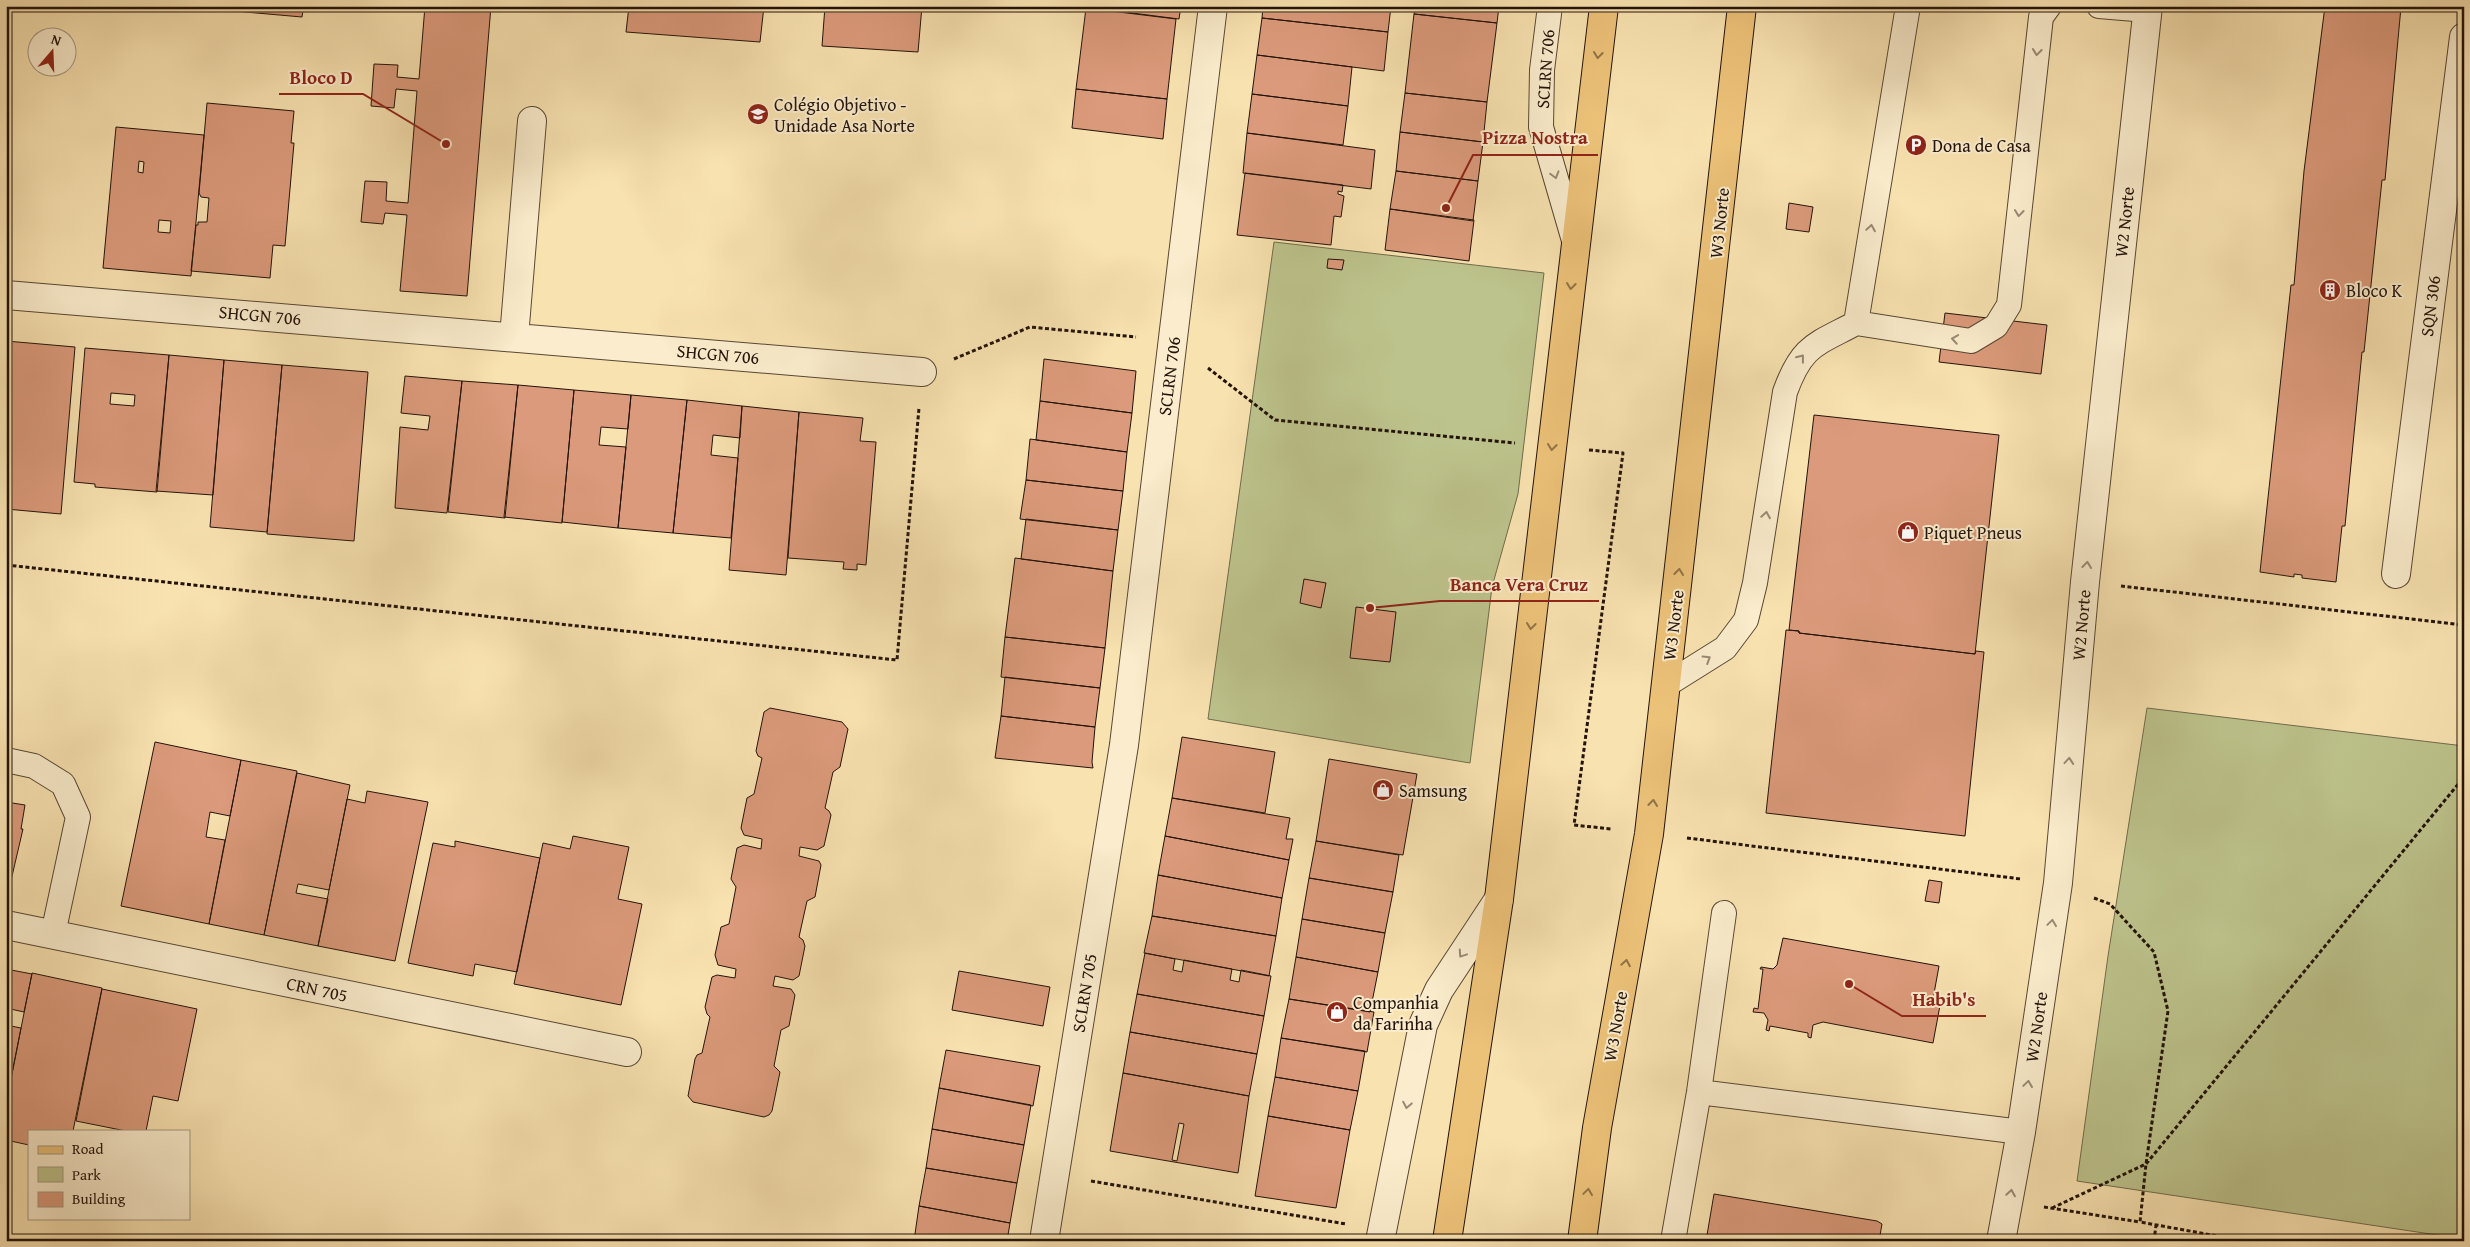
<svg xmlns="http://www.w3.org/2000/svg" width="2470" height="1247" font-family="'Gentium Book Plus',serif">
<rect width="100%" height="100%" fill="#f8e2b0"/>
<filter id="stains"><feTurbulence type="fractalNoise" baseFrequency=".004" numOctaves="4"/><feColorMatrix values="0 0 0 0 .2 0 0 0 0 .09 0 0 0 0 .02 0 0 0 .5 -.17"/></filter>
<radialGradient id="worn" r=".72"><stop offset=".6" stop-color="#630" stop-opacity="0"/><stop offset="1" stop-color="#630" stop-opacity=".3"/></radialGradient>
<path fill="#bdc38c" stroke="#706b4b" d="M1274,242L1544,273L1518,494L1492,587L1470,763L1208,719Z
M2147,708L2464,746V1239L2077,1181L2108,956Z"/>
<path fill="#db9a7b" stroke="#23130a" fill-rule="evenodd" d="M188,6H245V12Z
M245,6H313V10H303L302,17L245,12Z
M425,6H491L467,296L400,291L407,215L385,213L383,224L361,222L365,181L387,182L386,201L408,203L417,91L396,89L394,108L371,106L374,64L398,65L397,77L419,79Z
M629,6H764L760,42L626,32Z
M825,6H922L918,52L822,46Z
M1077,6H1181L1179,19Z
M1263,6H1391L1388,32L1262,18Z
M1415,6H1499L1497,23L1414,14Z
M2325,6H2404L2401,7L2385,180H2382L2364,352H2362L2345,526H2342L2336,582L2302,578V575L2294,574V577L2260,572L2291,285H2294L2304,171Z
M1086,8L1176,19L1167,99L1076,89Z
M1414,14L1497,23L1487,102L1405,93Z
M1262,18L1388,32L1384,71L1257,55Z
M1257,55L1352,67L1348,106L1252,94Z
M1076,89L1167,99L1163,139L1072,128Z
M1405,93L1487,102L1483,142L1400,132Z
M1252,94L1348,106L1343,145L1247,133Z
M207,103L294,111L291,143H294L285,246L273,245L270,278L191,271L196,225H198V222H207L209,198L201,197L199,193Z
M116,127L204,135L191,276L103,268ZM139,161L144,162L143,173L138,172ZM159,220L171,221L170,233L158,232Z
M1400,132L1483,142L1478,181L1396,171Z
M1247,133L1375,150L1371,189L1243,173Z
M1396,171L1478,181L1473,221L1390,209Z
M1245,173L1343,185L1342,192L1338,191V194L1344,196L1341,217L1334,216L1331,245L1237,235Z
M1789,203L1813,207L1809,232L1786,229Z
M1390,209L1474,220L1469,261L1385,250Z
M1328,259L1344,260L1342,270L1327,268Z
M1945,313L2047,325L2041,374L1939,362Z
M6,341L75,347L61,514L6,509Z
M85,348L169,355L157,492L95,487V484L74,482ZM111,393L135,395L134,406L110,404Z
M169,355L224,360L213,495L156,491Z
M1044,359L1136,371L1132,413L1040,401Z
M224,360L282,365L267,532L210,527Z
M282,365L368,372L354,541L267,534Z
M405,376L462,381L447,513L395,508L400,427L428,430L430,416L401,413Z
M462,381L518,385L505,518L448,512Z
M518,385L574,390L562,523L504,517Z
M574,390L631,395L628,429L601,427L599,445L626,447L618,528L562,522Z
M631,395L687,400L673,533L618,528Z
M687,400L742,406L740,438L713,435L711,455L738,458L731,538L673,533Z
M1040,401L1132,413L1127,452L1036,440Z
M742,406L799,412L786,575L729,570Z
M799,412L863,418L860,441L876,442L866,565L857,564V570L843,569L844,562L788,558Z
M1814,415L1999,435L1975,654L1799,633V631L1789,630Z
M1030,439L1127,452L1123,491L1026,480Z
M1026,480L1123,491L1118,530L1020,519Z
M1026,519L1118,530L1113,571L1021,559Z
M1015,558L1113,571L1105,648L1005,637Z
M1304,579L1326,583L1321,608L1300,603Z
M1356,607L1396,612L1390,662L1350,658Z
M1786,630L1799,631V633L1975,654L1976,651L1984,652L1965,836L1766,813Z
M1005,637L1105,648L1100,688L1001,677Z
M1005,677L1100,688L1095,727L1001,716Z
M770,708L842,722L848,729L840,767L833,772L825,808L829,811L831,815L824,846L817,850L800,847L799,856L819,861L821,865L815,897L807,901L799,937L803,940L805,946L799,976L793,980L775,976L773,986L791,989L795,995L789,1026L781,1030L774,1066L780,1072L772,1111L769,1115L764,1117L693,1102L688,1096L695,1059L697,1055L702,1053L710,1017L707,1014L705,1007L712,977L717,975L735,978L736,969L718,965L715,955L721,927L729,924L736,887L731,879L737,848L744,845L761,849L762,839L744,835L741,828L747,798L754,794L762,758L758,756L756,751L764,712Z
M1001,716L1095,727L1092,762L1093,768L995,758Z
M1182,737L1275,752L1265,813L1172,798Z
M155,742L241,760L230,816L210,812L206,837L225,840L209,924L121,906Z
M1329,759L1417,774L1403,855L1316,841Z
M241,760L297,771L264,935L209,924Z
M297,773L350,785L329,890L298,884L296,893L328,899L318,946L264,935Z
M367,791L428,802L395,961L318,946L347,799L365,803Z
M1172,798L1290,818L1286,839H1293L1289,860L1165,836Z
M6,802L25,805L21,829H23L9,889H6Z
M573,836L629,847L618,899L642,904L621,1005L514,984L543,843L570,849Z
M1165,836L1289,860L1282,898L1158,875Z
M455,841L540,858L517,972L475,964L473,976L408,963L433,843L455,847Z
M1316,841L1399,855L1393,892L1309,878Z
M1158,875L1282,898L1276,936L1152,916Z
M1309,878L1393,892L1385,933L1302,919Z
M1929,880L1942,882L1939,903L1925,901Z
M1152,916L1276,936L1269,976L1144,953Z
M1302,919L1385,933L1378,972L1296,957Z
M1783,938L1939,966L1933,999L1941,1000L1933,1043L1823,1022L1813,1025L1811,1038L1808,1037V1033L1770,1026L1769,1031L1766,1030L1768,1020L1764,1013L1753,1012L1754,1008L1758,1009L1763,969H1760L1761,967L1773,969L1777,965Z
M1145,953L1175,959L1173,970L1182,972L1184,960L1232,969L1230,980L1239,982L1241,970L1271,976L1264,1016L1137,994Z
M1296,957L1378,972L1370,1012L1289,999Z
M6,969L32,974L24,1012L6,1008Z
M959,971L1050,987L1043,1026L952,1010Z
M32,973L102,988L73,1131H29V1145L6,1140V1104Z
M102,989L197,1009L178,1101L153,1096L146,1131H126L76,1121Z
M1137,994L1264,1016L1257,1054L1130,1032Z
M1289,999L1374,1012L1367,1052L1281,1038Z
M6,1025L21,1028L6,1104Z
M1130,1032L1257,1054L1249,1096L1123,1073Z
M1281,1038L1365,1051L1358,1091L1275,1077Z
M946,1050L1040,1066L1033,1106L939,1088Z
M1123,1073L1249,1096L1238,1173L1110,1151ZM1179,1123L1184,1124L1177,1161L1172,1160Z
M1275,1077L1358,1091L1350,1130L1268,1116Z
M939,1088L1031,1105L1024,1145L932,1129Z
M1268,1116L1350,1130L1336,1208L1255,1196Z
M932,1129L1024,1145L1017,1183L926,1168Z
M926,1168L1017,1183L1010,1223L919,1206Z
M1714,1194L1877,1221L1882,1224L1879,1241H1706Z
M919,1206L1010,1223L1007,1241H914Z"/>
<g fill="none" stroke-linecap="round" stroke-linejoin="round">
<g stroke="#584734" stroke-width="26">
<path id="service" d="M1550,6L1542,70L1541,127L1575,244
M2099,6L2147,10
M1856,323L1971,341L1996,326L2009,305L2041,17L2049,6
M1666,685L1725,648L1746,620L1755,583L1785,392C1802,345 1815,345 1856,323L1908,6
M6,760L34,766L63,784L78,817L53,934
M1699,1092L2021,1132
M1673,1241L1699,1092L1724,913"/>
</g>
<g stroke="#584734" stroke-width="30">
<path id="minor" d="M6,295L922,372
M514,337L532,121
M2396,574L2464,37
M6,925L627,1052
M1380,1241L1423,1025L1439,990L1499,899"/>
</g>
<g stroke="#584734" stroke-width="30">
<path id="tertiary" d="M1044,1241L1124,745L1213,6
M2001,1241L2021,1132L2058,883L2085,582L2148,6"/>
</g>
<g stroke="#23130a" stroke-width="30">
<path id="primary" d="M1447,1241L1499,899L1604,6
M1582,1241L1597,1128L1649,834L1742,6"/>
</g>
<path stroke="#23130a" stroke-width="3" stroke-dasharray="4 2.5" stroke-linecap="butt" d="M954,359L1030,327L1136,337
M1208,368L1275,420L1515,443
M1589,450L1623,453L1574,825L1611,829
M6,565L897,660L919,408
M2121,586L2464,625
M1687,838L2021,879
M2094,898L2110,904L2154,952L2168,1011L2146,1164L2140,1222L2245,1241
M1091,1181L1346,1224
M2044,1207L2140,1222
M2052,1208L2146,1164L2464,777
M2154,1241L2156,1225"/>
<use href="#service" stroke="#faeccc" stroke-width="24"/>
<use href="#minor" stroke="#faeccc" stroke-width="28"/>
<use href="#tertiary" stroke="#faeccc" stroke-width="28"/>
<use href="#primary" stroke="#ecc178" stroke-width="28"/>
</g>
<defs><path id="oneway-chevron" d="M-2-3.5L2.5 0L-2 3.5" fill="none" stroke-width="1.6" stroke-linecap="round" stroke-linejoin="round" transform="scale(1.25)"/></defs>
<g stroke="#998a75">
<use href="#oneway-chevron" transform="translate(2037 52) rotate(96)"/>
<use href="#oneway-chevron" transform="translate(1555 175) rotate(74)"/>
<use href="#oneway-chevron" transform="translate(2019 213) rotate(96)"/>
<use href="#oneway-chevron" transform="translate(1871 228) rotate(-81)"/>
<use href="#oneway-chevron" transform="translate(1955 339) rotate(-171)"/>
<use href="#oneway-chevron" transform="translate(1801 358) rotate(-52)"/>
<use href="#oneway-chevron" transform="translate(1766 515) rotate(-81)"/>
<use href="#oneway-chevron" transform="translate(2087 565) rotate(-84)"/>
<use href="#oneway-chevron" transform="translate(1707 659) rotate(-32)"/>
<use href="#oneway-chevron" transform="translate(2069 761) rotate(-85)"/>
<use href="#oneway-chevron" transform="translate(2052 923) rotate(-82)"/>
<use href="#oneway-chevron" transform="translate(1462 954) rotate(124)"/>
<use href="#oneway-chevron" transform="translate(2028 1084) rotate(-82)"/>
<use href="#oneway-chevron" transform="translate(1407 1105) rotate(101)"/>
<use href="#oneway-chevron" transform="translate(2011 1193) rotate(-81)"/>
</g>
<g stroke="#927346">
<use href="#oneway-chevron" transform="translate(1598 55) rotate(97)"/>
<use href="#oneway-chevron" transform="translate(1571 286) rotate(97)"/>
<use href="#oneway-chevron" transform="translate(1552 447) rotate(97)"/>
<use href="#oneway-chevron" transform="translate(1679 572) rotate(-83)"/>
<use href="#oneway-chevron" transform="translate(1531 626) rotate(97)"/>
<use href="#oneway-chevron" transform="translate(1653 803) rotate(-84)"/>
<use href="#oneway-chevron" transform="translate(1626 963) rotate(-80)"/>
<use href="#oneway-chevron" transform="translate(1588 1192) rotate(-82)"/>
</g>
<defs>
<g id="school-disc" transform="scale(1.125)"><circle r="9.5" fill="#8f2418" stroke="#faeccc"/><path d="M0-5L7-2L0 1L-7-2ZM-4 1L0 2.5L4 1V4Q0 6-4 4Z" fill="#fff"/></g>
<g id="parking-disc" transform="scale(1.125)"><circle r="9.5" fill="#8f2418" stroke="#faeccc"/><path d="M-3.5-5.5H1a3.5 3.5 0 0 1 0 7H-1V5.5H-3.5ZM-1-3.4V-.6H.8a1.4 1.4 0 0 0 0-2.8Z" fill="#fff"/></g>
<g id="building-disc" transform="scale(1.125)"><circle r="9.5" fill="#8f2418" stroke="#faeccc"/><path d="M-4-6H4V6H1V3H-1V6H-4ZM-2.5-4.3h1.7v1.8h-1.7ZM.8-4.3h1.7v1.8H.8ZM-2.5-1h1.7V.8h-1.7ZM.8-1h1.7V.8H.8Z" fill="#fff"/></g>
<g id="shop-disc" transform="scale(1.125)"><circle r="9.5" fill="#8f2418" stroke="#faeccc"/><path d="M-5-2.5h2.3a2.7 3.5 0 0 1 5.4 0H5L5.5 6h-11ZM-1.5-2.5h3a1.5 2.3 0 0 0-3 0Z" fill="#fff"/></g>
</defs>
<g fill-rule="evenodd">
<use href="#school-disc" x="758" y="114"/>
<use href="#parking-disc" x="1916" y="145"/>
<use href="#building-disc" x="2330" y="290"/>
<use href="#shop-disc" x="1908" y="532"/>
<use href="#shop-disc" x="1383" y="790"/>
<use href="#shop-disc" x="1337" y="1012"/>
</g>
<g text-anchor="middle" dominant-baseline="central" stroke-width="4" stroke-linejoin="round" paint-order="stroke">
<g font-size="18" fill="#23130a" stroke="#faeccc">
<text transform="translate(1545 69) rotate(-86)">SCLRN 706</text>
<text transform="translate(2124 222) rotate(-84)">W2 Norte</text>
<text transform="translate(1719 223) rotate(-84)">W3 Norte</text>
<text transform="translate(2430 306) rotate(-83)">SQN 306</text>
<text transform="translate(260 315) rotate(5)">SHCGN 706</text>
<text transform="translate(718 354) rotate(5)">SHCGN 706</text>
<text transform="translate(1169 376) rotate(-83)">SCLRN 706</text>
<text transform="translate(1673 625) rotate(-83)">W3 Norte</text>
<text transform="translate(2081 625) rotate(-85)">W2 Norte</text>
<text transform="translate(317 989) rotate(12)">CRN 705</text>
<text transform="translate(1084 993) rotate(-81)">SCLRN 705</text>
<text transform="translate(1615 1026) rotate(-80)">W3 Norte</text>
<text transform="translate(2036 1027) rotate(-82)">W2 Norte</text>
</g>
<g font-size="18" fill="#23130a" stroke="#faeccc" text-anchor="start">
<text x="774" y="104">Colégio Objetivo -<tspan x="774" dy="21">Unidade Asa Norte</tspan></text>
<text x="1932" y="145">Dona de Casa</text>
<text x="2346" y="290">Bloco K</text>
<text x="1924" y="532">Piquet Pneus</text>
<text x="1399" y="790">Samsung</text>
<text x="1353" y="1002">Companhia<tspan x="1353" dy="21">da Farinha</tspan></text>
</g>
</g>
<path fill="none" stroke="#8f2418" stroke-width="2" d="M446 144L363 94H279M1446 208L1473 155H1598M1370 608L1440 601H1599M1849 984L1902 1016H1986"/>
<g fill="#8f2418" stroke="#faeccc" stroke-width="2">
<circle cx="446" cy="144" r="5"/>
<circle cx="1446" cy="208" r="5"/>
<circle cx="1370" cy="608" r="5"/>
<circle cx="1849" cy="984" r="5"/>
</g>
<g font-size="19" text-anchor="middle" font-weight="bold" fill="#8f2418" stroke="#faeccc" stroke-width="4" stroke-linejoin="round" paint-order="stroke">
<text x="321" y="84">Bloco D</text>
<text x="1535" y="144">Pizza Nostra</text>
<text x="1519" y="591">Banca Vera Cruz</text>
<text x="1944" y="1006">Habib's</text>
</g>
<rect width="2470" height="1247" fill="none" stroke="#f8e2b0" stroke-width="25"/>
<rect x="8" y="8" width="2455" height="1232" fill="none" stroke="#23130a" stroke-width="2.5"/>
<rect x="12" y="12" width="2445" height="1222" fill="none" stroke="#23130a"/>
<rect x="28" y="1130" width="162" height="90" fill="#faeccc" stroke="#a4957e"/>
<rect x="38" y="1146" width="25" height="8" fill="#ecc178" stroke="#a4957e"/>
<text x="72" y="1154" font-size="15" fill="#23130a">Road</text>
<rect x="38" y="1167" width="25" height="15" fill="#bdc38c" stroke="#a4957e"/>
<text x="72" y="1180" font-size="15" fill="#23130a">Park</text>
<rect x="38" y="1192" width="25" height="15" fill="#db9a7b" stroke="#a4957e"/>
<text x="72" y="1204" font-size="15" fill="#23130a">Building</text>
<g transform="translate(52 52) rotate(19)"><circle r="24" fill="#faeccc" stroke="#a4957e"/>
<path d="M0-4L9 19L0 12L-9 19Z" fill="#8f2418"/>
<text y="-8" font-size="14" font-weight="bold" text-anchor="middle" fill="#23130a">N</text>
</g>
<rect width="100%" height="100%" filter="url(#stains)"/>
<rect width="100%" height="100%" fill="url(#worn)"/>
</svg>
